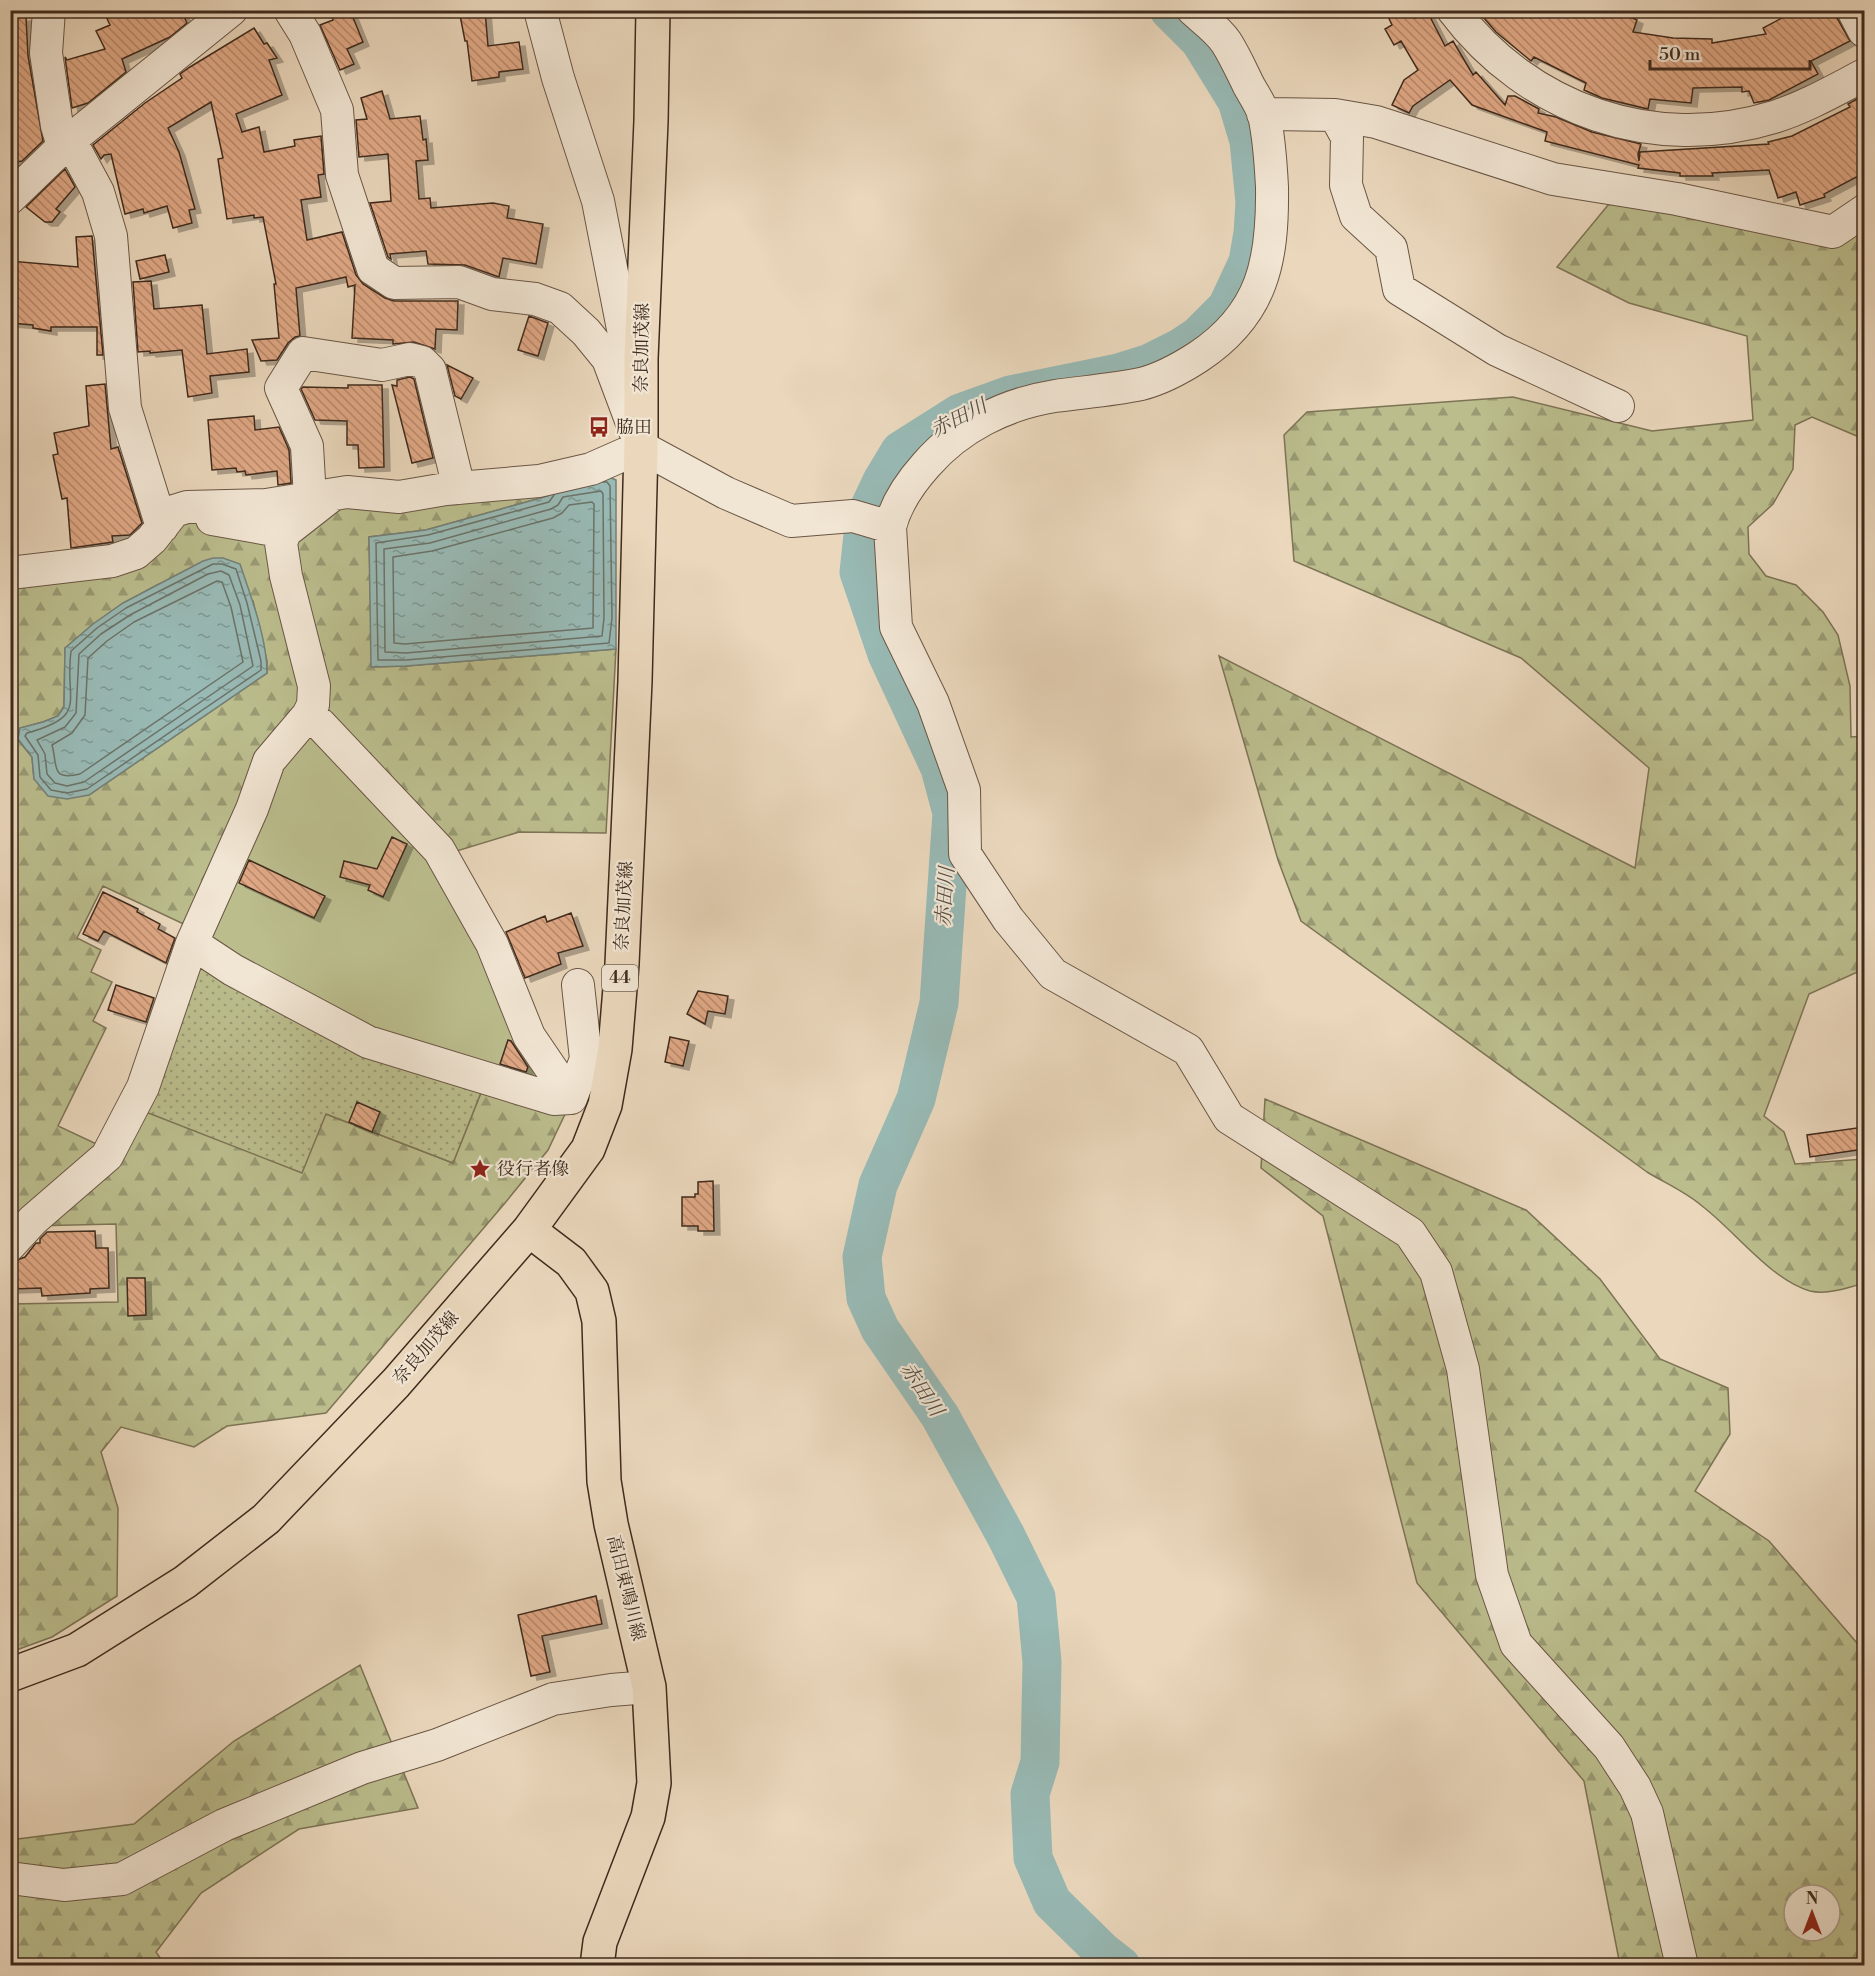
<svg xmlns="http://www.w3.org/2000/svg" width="1875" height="1976" font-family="'Libre Bodoni','Noto Serif JP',serif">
<defs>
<pattern id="forest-firs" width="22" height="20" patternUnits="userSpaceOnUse" patternTransform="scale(1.5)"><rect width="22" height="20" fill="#bbbd8d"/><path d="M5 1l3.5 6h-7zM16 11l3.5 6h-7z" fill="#999a73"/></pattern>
<pattern id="park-dots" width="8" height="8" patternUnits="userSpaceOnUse" patternTransform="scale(1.5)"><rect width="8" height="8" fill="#bbbd8d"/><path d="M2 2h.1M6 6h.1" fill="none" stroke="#999a73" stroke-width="1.8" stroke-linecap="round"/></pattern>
<pattern id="water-ripples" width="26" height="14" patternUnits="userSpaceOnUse" patternTransform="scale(1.5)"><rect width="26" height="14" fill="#98b9b4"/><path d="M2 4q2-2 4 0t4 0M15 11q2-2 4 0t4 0" fill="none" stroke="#7d9792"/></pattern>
<pattern id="building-back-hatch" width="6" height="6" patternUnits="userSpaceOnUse" patternTransform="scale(1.5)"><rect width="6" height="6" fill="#e0a885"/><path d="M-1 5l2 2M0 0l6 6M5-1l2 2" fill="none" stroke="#b7896c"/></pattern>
<filter id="shadow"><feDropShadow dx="6" dy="4" stdDeviation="0" flood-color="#0004"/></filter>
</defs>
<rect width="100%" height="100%" fill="#ead7bc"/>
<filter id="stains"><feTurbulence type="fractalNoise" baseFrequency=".00333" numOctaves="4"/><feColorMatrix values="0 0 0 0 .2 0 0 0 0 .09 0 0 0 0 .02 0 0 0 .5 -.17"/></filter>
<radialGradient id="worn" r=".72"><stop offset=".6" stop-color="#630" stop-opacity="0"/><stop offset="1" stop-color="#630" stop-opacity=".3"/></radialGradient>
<path fill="#bbbd8d" stroke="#7d7455" stroke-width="1.5" d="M310,720L438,857L550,1082L371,1036L199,940L257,810Z"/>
<path fill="url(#forest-firs)" stroke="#7d7455" stroke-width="1.5" fill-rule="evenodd" d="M1613,199L1851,226L1864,231V439L1812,417L1795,425L1793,469L1773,504L1748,527L1749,554L1766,576L1796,585L1823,612L1838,635L1850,686L1851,737L1864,736V969L1809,994L1764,1116L1784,1132L1795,1164L1864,1159V1283C1848,1288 1827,1295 1810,1291C1771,1280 1734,1230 1702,1206C1686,1192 1665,1183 1647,1172L1301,921L1278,860L1219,656L1635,868L1649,768L1521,658L1294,561L1284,435L1307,412L1513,397L1652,431L1753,420L1747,336L1629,303L1557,267Z
M549,486L548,496L426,530L369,537L372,667L406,666L616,649L606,833L519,832L447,854L314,714L289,535L332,502Z
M201,520L278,536L307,687L192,928L103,886L77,938L101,950L91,972L112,982L93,1021L106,1028L58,1126L105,1148L11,1235L10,600L14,582L177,521ZM159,584L253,601L267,661V673L89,795L34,779L32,757L18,740L20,728L43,722L58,716L64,706L65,648C97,620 121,604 159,584Z
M484,1085L567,1110L548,1150L505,1203L326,1413L227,1426L194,1447L121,1427L101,1452L118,1508L117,1596L52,1637L11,1652V1304L118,1302L116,1224L32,1226L133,1107L326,1114L453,1163Z
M1265,1099L1526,1210L1600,1279L1660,1359L1728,1388L1730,1434L1695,1491L1769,1541L1857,1643L1864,1639V1965H1620L1584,1781L1417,1583L1323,1216L1261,1168ZM1794,1895H1830V1931H1794Z
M360,1665L418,1808L299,1829L201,1893L156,1952L165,1965L11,1966V1845L18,1839L134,1824L234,1741Z"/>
<path fill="url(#park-dots)" stroke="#7d7455" stroke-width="1.5" d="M193,948L484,1085L453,1163L326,1114L302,1173L133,1107Z"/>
<path fill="url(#water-ripples)" stroke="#748078" stroke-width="1.5" d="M607,476L616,480V649L406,666L371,667L369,537L426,530L548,496L549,486Z
M213,558H223L240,564C251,597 267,638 267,673L89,795L67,799L48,796L34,779L32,757L18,739L20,728L43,722L58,716L64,707L65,648L93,624L123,603L203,561Z"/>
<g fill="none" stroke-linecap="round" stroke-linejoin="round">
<path stroke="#6c7268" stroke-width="1.5" d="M601,491L603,494L604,618L602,636L406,653L385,652L384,549L430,543L551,509L558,505L563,497Z
M554,495L549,502L428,535L376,543L378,660H406L609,643L612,618L610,486L607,482H603
M592,502L594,504L593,628L405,644L394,643L393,557L432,551L553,518L562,513L569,505Z
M213,564H222L236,569L247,603L261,661V670L87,789L67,793L51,790L40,777L38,755L25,736L27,733C90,716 64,701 71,651L97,628L126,608Z
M221,571L229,575L240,605L253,666L84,782L67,786L55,783L47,774L45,754L37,740L65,727L76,713L79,654L101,634L130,615L208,574Z
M217,581L222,582L231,607L243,662L80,774C50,781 58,766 52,745L72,733L85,715L88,658L107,641L134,622Z"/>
<path stroke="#98b9b4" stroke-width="39" d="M1121,1966L1103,1952L1052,1902L1033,1858L1030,1794L1040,1762L1042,1662L1036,1597L1006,1536L940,1416L880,1329L866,1298L862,1257L878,1185L916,1099L939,1003L952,813L940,768L887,654L859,572L865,517L882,481L900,451L960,413L1010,395L1118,373L1150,363L1180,348L1198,336L1227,307L1248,262L1253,233L1255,202L1249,141L1237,101L1200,41L1169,10"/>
</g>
<path fill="url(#building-back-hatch)" stroke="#3f2b1d" stroke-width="1.5" filter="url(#shadow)" d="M103,10H181L187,23L170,37L122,59L126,72L88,103L72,108L65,57L67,60L105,49L96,31L110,25Z
M329,10H350L363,42L347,49L354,64L340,70L320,25L333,20Z
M459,10H485L488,46L519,42L523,69L499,72V77L472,81L467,41H465Z
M1385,10H1411L1415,18L1427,11L1445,46L1453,41L1473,75L1476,72L1505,105L1508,96H1515L1539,109L1538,113L1556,117L1592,132L1641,144L1638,154L1639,161L1640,152L1769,144L1768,142L1792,136L1850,107L1848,104L1864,95V173L1824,194L1825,197L1800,205L1796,192L1778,198L1769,170L1712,173L1713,176H1680V173L1638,168L1639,165L1545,141L1547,132L1472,105L1450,80L1413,106L1409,113L1392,105L1404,80L1418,70L1401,41L1394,45L1385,29L1392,25Z
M1477,10H1614L1637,20L1633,32L1673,38L1712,39V43L1766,34L1763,28L1797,10H1835L1837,18L1850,41L1811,61L1818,74L1769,100L1754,103L1749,91L1742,92V87L1693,88L1691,103L1650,99L1648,109L1602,98L1584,90L1586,83L1534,57L1531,61L1496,32Z
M26,17L28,56L43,141L22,161L10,163V18Z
M254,28L264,44L267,43L277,58L269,60L282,95L236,114L242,132L259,127L264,152L295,146L294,140L321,136L324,174L318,175L321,197L301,200L307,240L342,232L356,275L363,284L385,298L394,301H458L457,330L436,329L435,349L414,342L393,344V340L352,338L355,285L348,287L346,277L296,288L300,336L295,337L288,343L277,360L261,361L252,340L279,338L274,284H276L263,217L254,218V215L227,219L218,159L223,158L211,102L168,128L179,152L195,209L189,210L192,223L173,228L167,206L144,213L143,209L125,214L111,154L104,155L101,159L93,145L145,103L182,78L180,74L190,67Z
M382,91L390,119L420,116L423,140L426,139L428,160L416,161L419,199L430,198L431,208L493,203L509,206L507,218L543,224L536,264L503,258L499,277L465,265L428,264L426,251L390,254L391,259L388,257L370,203L391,201L388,154L359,157L356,120L367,119L361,98Z
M65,169L75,187L56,209L60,212L52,222H45L26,207Z
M92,236L103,355H97V327H51V331L33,328V325L10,323V261L78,267L76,237Z
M165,255L169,272L140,279L136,261Z
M151,281L154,309L202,305L207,354L247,349L249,372L210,376L212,393L188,397L182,350L150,353V351L138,352L133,282Z
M529,316L548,323L538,356L518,350Z
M447,365L473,378L461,399L455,396Z
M410,377L414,379L433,458L412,463L392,385L397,386V380Z
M105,384L111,449L118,447L142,523L130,535L112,536L113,542L71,548L67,498L62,499L53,455L58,454L54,433L89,426L86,386Z
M348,385H382L384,467L359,468L358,445H347V421L315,420L301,389L303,387L348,388Z
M254,416L255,430L279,427L289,450L291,483L278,485L277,471L246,475L245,471L237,472L236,468L212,470L208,420Z
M392,837L407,844L383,897L368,890L370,885L340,877L344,861L377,869Z
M249,860L325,896L314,918L239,883Z
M103,892L138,909L137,912L160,924L158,929L175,938L166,963L104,931L98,941L83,934Z
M571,913L583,946L558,953L561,964L525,978L506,932L545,916L547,922Z
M116,985L154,998L146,1022L108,1010Z
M698,991L728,996L725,1014L708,1011L705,1024L687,1014Z
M670,1037L689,1041L683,1066L665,1062Z
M508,1040L511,1041L528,1067L526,1072L500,1064Z
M357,1102L380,1112L372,1132L349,1122Z
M1864,1127V1149L1810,1157L1807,1135Z
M713,1181L714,1231H698V1226H682V1197H695V1194H698V1182Z
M95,1231L96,1248H108L109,1288L90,1289V1293L42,1296L41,1288L13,1289L12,1262L25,1257L36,1243H40V1239L47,1232Z
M127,1278H145L146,1315L128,1316Z
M596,1596L602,1624L542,1636L550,1672L531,1676L518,1615Z"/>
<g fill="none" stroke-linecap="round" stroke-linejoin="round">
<g stroke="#6a5645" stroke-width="34">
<path id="minor" d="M49,10L46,53L57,126L63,146
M290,10L305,34L337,110L342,175L373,269L394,283L459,282L492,294L535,299L560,308L586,332L608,359L641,447L726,493L791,521L853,516L890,527
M540,10L558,78L598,201L623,329L641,359
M1193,10C1204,20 1218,30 1226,42C1235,56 1242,72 1249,86C1254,95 1261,105 1264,115C1268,132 1271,168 1272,187C1273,261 1263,314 1198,357C1181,368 1161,379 1141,384C1112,390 1084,392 1055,396C1005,404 959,427 926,465C909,484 896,503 890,527L896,627L933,703L964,790L965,854L1008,919L1053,974L1188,1050L1229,1118L1410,1233L1436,1272L1463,1369L1492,1575L1516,1644L1609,1747L1635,1787L1647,1813L1682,1966
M1453,10C1528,110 1654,154 1774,117C1806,107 1835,90 1864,75
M1853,10L1864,31
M1263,114L1335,115L1376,122L1553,179L1677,199L1833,232L1864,211
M1335,115L1347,137L1346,185L1356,216L1391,248L1399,289L1497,350L1618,406
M70,140L98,192L111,236L125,408L162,527
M10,198L70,140L231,10
M310,498L307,446L281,388L303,353L382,365L410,359L422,362L430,370L459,488
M212,519L285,532
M10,573L112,561L136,553L152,539L174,511L187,507L266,505L347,492L399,497L446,489L539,481L591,469L641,447
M308,715L320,724L439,850L492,944L529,1036L571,1098
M192,943L252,809L269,761L308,715L313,705L314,686L286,576L281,543L285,532L331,496
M578,985L586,1059
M10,1245L33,1220L107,1156L143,1087L192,943L233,970L368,1042L554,1099L571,1098L586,1059L615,1049
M10,1878L64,1885L122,1879L224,1825L362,1768L437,1745L553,1699L611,1690L649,1687"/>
</g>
<g stroke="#3f2b1d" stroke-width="36">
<path id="major" d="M529,1230L571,1262L592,1291L599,1321L604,1481L611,1524L649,1687L654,1783L648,1817L600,1942L597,1966
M10,1675L77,1650L185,1582L266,1519L396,1383L529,1230L588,1149L605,1105L615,1049L622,964L635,681L641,447V359L651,121L653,10"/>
</g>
<use href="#minor" stroke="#f1e5d3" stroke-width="32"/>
<use href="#major" stroke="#ead7bc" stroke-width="33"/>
</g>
<defs>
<g id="bus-bare" transform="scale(1.62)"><path d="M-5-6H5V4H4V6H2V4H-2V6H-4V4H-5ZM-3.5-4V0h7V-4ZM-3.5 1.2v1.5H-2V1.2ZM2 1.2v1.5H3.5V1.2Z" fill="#8f2418" stroke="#f1e5d3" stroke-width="2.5" paint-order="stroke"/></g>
<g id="sight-bare" transform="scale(1.62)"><path d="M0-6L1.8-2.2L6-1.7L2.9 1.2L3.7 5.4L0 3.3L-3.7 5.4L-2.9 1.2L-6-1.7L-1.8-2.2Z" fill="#8f2418" stroke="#f1e5d3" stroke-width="2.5" paint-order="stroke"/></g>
</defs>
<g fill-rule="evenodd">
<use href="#bus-bare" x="599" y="427"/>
<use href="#sight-bare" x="480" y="1169"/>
</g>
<g text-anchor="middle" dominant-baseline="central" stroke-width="4.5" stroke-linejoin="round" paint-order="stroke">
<rect fill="#f1e5d3" stroke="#746354" stroke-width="1.5" x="602" y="965" width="36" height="26" rx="4.5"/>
<g font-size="16" font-weight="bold" fill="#3f2b1d">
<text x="620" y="978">44</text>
</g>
<g font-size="18" fill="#3f2b1d" stroke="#f1e5d3">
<text transform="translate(642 348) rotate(-89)">奈良加茂線</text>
<text transform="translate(624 906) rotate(-87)">奈良加茂線</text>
<text transform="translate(426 1348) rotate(-49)">奈良加茂線</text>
<text transform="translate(626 1588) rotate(76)">高田東鳴川線</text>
</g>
<g font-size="18" fill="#3f2b1d" stroke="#f1e5d3" text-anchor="start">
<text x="616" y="427">脇田</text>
<text x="497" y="1169">役行者像</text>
</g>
<g font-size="20" font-style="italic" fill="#554e43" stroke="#f1e5d3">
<text transform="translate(959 419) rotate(-27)">赤田川</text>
<text transform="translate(946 897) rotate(-86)">赤田川</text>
<text transform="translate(921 1390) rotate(56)">赤田川</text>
</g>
</g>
<rect width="1875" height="1976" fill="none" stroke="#ead7bc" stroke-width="36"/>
<rect x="12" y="12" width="1851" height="1952" fill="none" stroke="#3f2b1d" stroke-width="3"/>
<rect x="18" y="18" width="1839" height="1940" fill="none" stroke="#3f2b1d" stroke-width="1.5"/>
<g transform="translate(1812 1913)"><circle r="28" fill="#f1e5d3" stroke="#aa9b8a" stroke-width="1.5"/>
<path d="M0-4.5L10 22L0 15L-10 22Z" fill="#8f2418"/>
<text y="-9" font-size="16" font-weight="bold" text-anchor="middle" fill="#3f2b1d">N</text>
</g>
<path d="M1650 60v9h160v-9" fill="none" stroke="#3f2b1d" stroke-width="3"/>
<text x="1659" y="60" font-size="18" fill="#3f2b1d" stroke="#f1e5d3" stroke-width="4.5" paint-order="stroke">50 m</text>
<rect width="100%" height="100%" filter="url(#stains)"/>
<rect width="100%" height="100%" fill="url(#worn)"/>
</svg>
